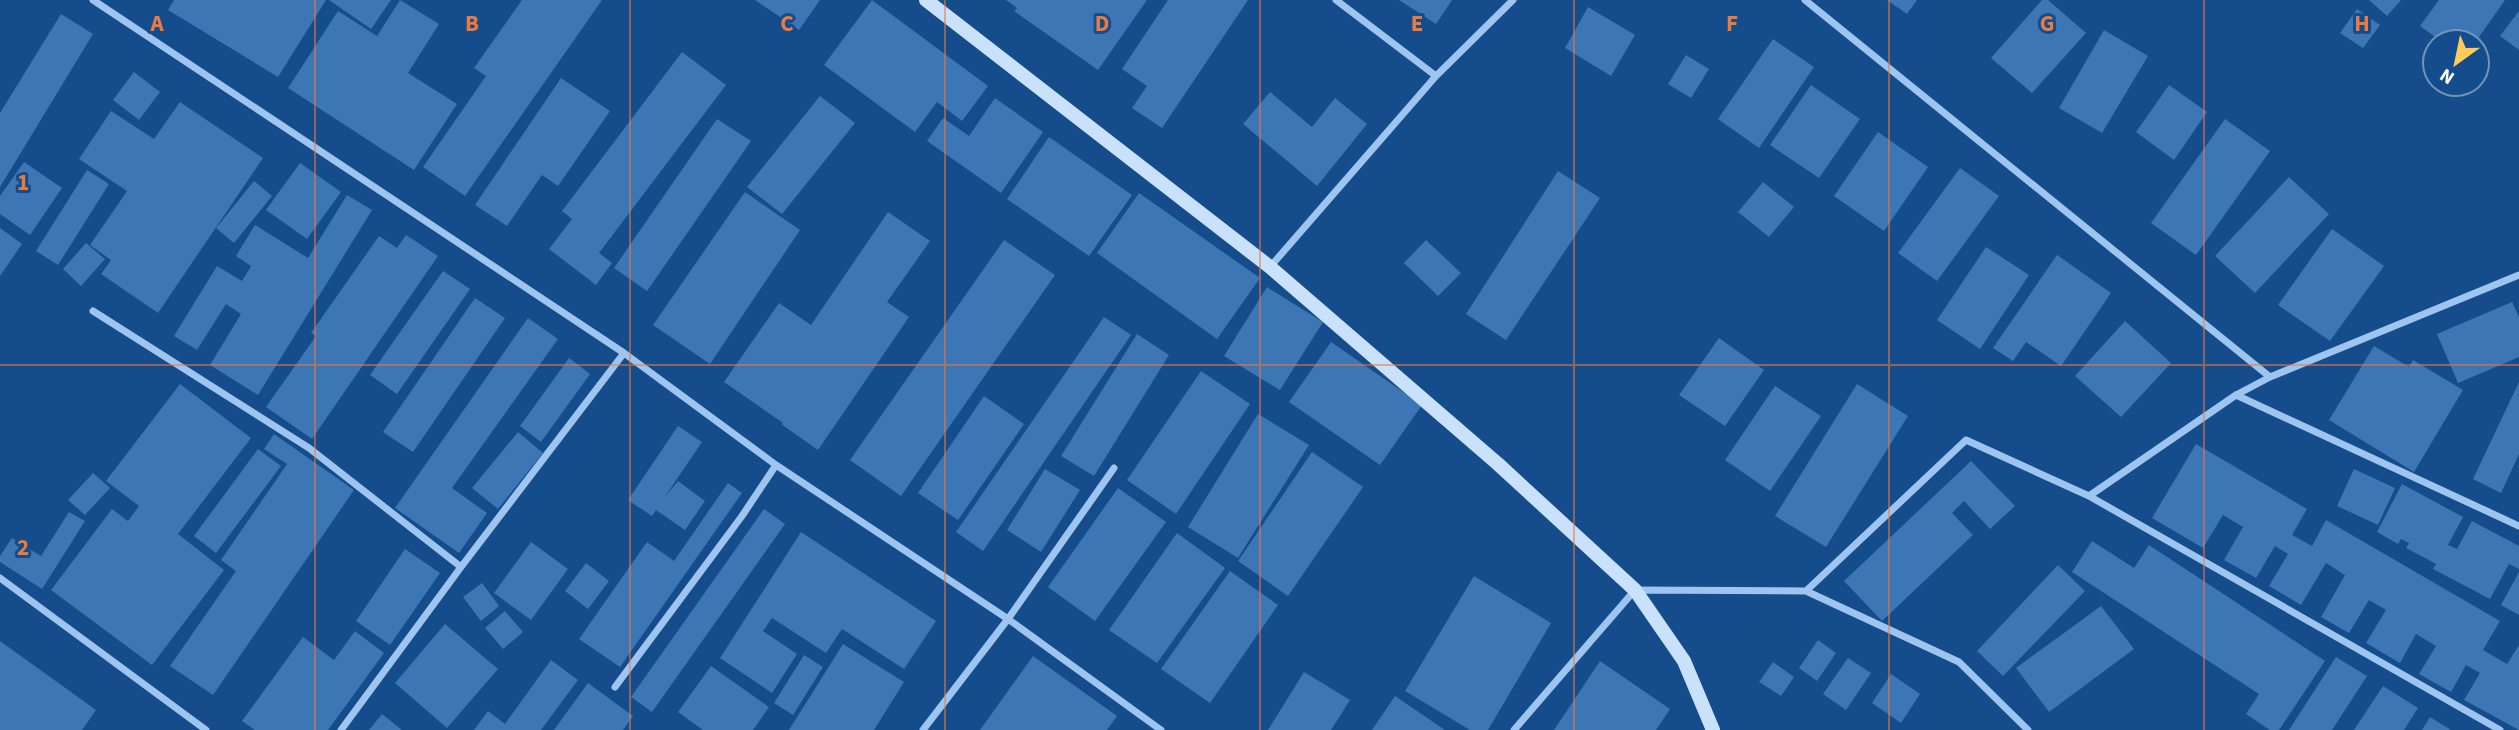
<svg xmlns="http://www.w3.org/2000/svg" width="2519" height="730" font-family="'Source Sans 3',sans-serif">
<rect width="100%" height="100%" fill="#154c8b"/>
<path fill="#3d76b4" d="M174,0H326L278,77L168,10Z
M329,0H391L371,29Z
M400,0L439,24L408,73L457,104L414,170L288,88L338,11L377,36Z
M522,0H602L465,196L423,167L486,76L474,68Z
M755,0H820L799,30Z
M872,0L988,86L962,121L937,102L915,132L824,65Z
M1006,0H1147L1098,70L1014,11L1017,8Z
M1168,0H1248L1162,128L1132,108L1147,86L1122,69Z
M1399,0H1452L1436,24Z
M1887,0H1917L1907,14Z
M2042,0H2048L2086,33L2032,93L1991,58Z
M2369,0H2401L2387,16Z
M2439,0H2505L2477,40L2466,32L2459,42H2442L2420,26Z
M1588,7L1635,35L1611,76L1565,48Z
M2357,9L2380,25L2363,48L2340,33Z
M2519,11V50L2500,36Z
M61,14L93,34L0,187V113Z
M2104,30L2148,56L2102,133L2059,108Z
M1773,39L1814,67L1759,148L1718,119Z
M682,52L726,85L599,253L612,263L596,285L549,249L572,219L562,211Z
M1686,55L1709,69L1691,98L1668,84Z
M134,72L160,92L139,120L113,100Z
M561,78L610,111L558,186L542,175L507,226L475,205Z
M1811,85L1860,119L1819,178L1770,145Z
M2169,85L2207,112L2174,160L2136,132Z
M1270,92L1312,127L1335,98L1367,124L1317,186L1243,124Z
M820,96L855,123L782,214L747,187Z
M995,98L1043,132L1001,193L927,141L943,118L969,136Z
M180,102L263,158L158,313L101,274L111,260L90,245L127,191L79,159L111,111L154,139Z
M717,119L751,141L647,291L614,268Z
M2225,119L2270,151L2196,255L2151,223Z
M1878,132L1928,167L1884,231L1834,196Z
M1049,137L1132,195L1089,256L1007,199Z
M24,162L62,188L30,235L0,214V196Z
M300,163L341,192L307,239L266,210Z
M1960,168L1999,196L1937,281L1898,253Z
M87,170L109,184L58,265L36,251Z
M1558,171L1600,198L1506,340L1466,314Z
M2289,177L2329,214L2255,293L2215,256Z
M254,181L272,196L234,243L216,228Z
M1763,182L1794,207L1769,237L1738,212Z
M745,192L800,230L710,364L653,325Z
M1139,193L1260,278L1217,339L1097,253Z
M347,195L372,210L258,395L210,365L241,314L226,304L197,350L174,336L217,266L242,281L251,266L236,256L255,225L308,258Z
M888,212L930,241L887,302L909,317L818,450L781,424L783,423L724,382L779,303L811,325Z
M0,228L22,244L0,276Z
M2332,229L2384,266L2330,341L2278,305Z
M406,235L438,256L312,439L266,407L316,336L311,333L379,236L397,248Z
M1004,240L1055,275L901,496L850,460Z
M1426,240L1461,273L1438,296L1404,263Z
M86,243L105,259L81,286L63,269Z
M1986,247L2029,275L1980,349L1937,320Z
M2057,255L2111,293L2061,366L2026,342L2013,361L1993,348Z
M443,271L470,289L397,394L370,375Z
M1267,287L1323,322L1280,390L1224,356Z
M475,298L505,318L413,452L383,432Z
M2512,302L2519,317V357L2458,383L2437,334Z
M1104,317L1131,335L983,551L956,532Z
M528,318L558,339L452,488L487,513L459,553L395,508Z
M2125,321L2171,363L2121,417L2075,376Z
M1137,334L1169,355L1094,476L1061,456Z
M1719,338L1764,370L1725,426L1679,395Z
M1331,342L1422,405L1380,465L1289,402Z
M2374,346L2409,367L2413,360L2463,390L2414,472L2329,420Z
M569,358L590,374L541,442L520,426Z
M1201,371L1250,404L1176,514L1127,480Z
M2519,382V454L2501,493L2473,479Z
M180,384L251,438L178,534L224,570L152,665L51,590L112,509L128,521L139,506L106,481Z
M1857,384L1908,416L1826,547L1775,516Z
M1775,386L1821,416L1770,491L1725,460Z
M984,396L1024,424L958,520L918,493Z
M1258,414L1309,445L1238,558L1188,527Z
M678,426L702,442L664,498L678,481L705,501L685,530L656,510L652,516L628,500Z
M518,432L543,453L498,509L472,488Z
M274,434L354,490L213,695L170,666L236,571L221,560L287,464L264,449Z
M2196,444L2307,509L2292,535L2312,546L2326,520L2500,621L2483,650L2507,664L2519,645V730L2464,700L2480,673L2466,665L2451,692L2419,674L2436,646L2416,634L2400,663L2366,643L2386,610L2369,600L2349,633L2321,617L2345,575L2326,563L2301,605L2269,586L2288,554L2275,546L2256,578L2224,560L2243,527L2223,515L2203,548L2152,518Z
M258,449L281,466L216,553L194,536Z
M1312,452L1363,487L1288,596L1238,561Z
M1971,461L2015,506L1990,529L1964,501L1952,513L1973,535L1882,621L1844,581Z
M1045,469L1080,490L1041,552L1007,530Z
M2354,469L2395,488L2378,525L2337,506Z
M93,473L110,488L85,515L68,500Z
M728,483L742,493L620,667L579,639L647,542L674,561Z
M2402,484L2463,517L2448,545L2457,549L2472,521L2519,546V569L2509,564L2490,599L2433,569L2436,564L2406,548L2409,543L2401,539L2398,544L2377,532Z
M1118,488L1166,522L1095,621L1048,587Z
M764,509L785,524L652,712L631,697Z
M69,512L85,521L42,589L0,562V556L12,538L41,556Z
M801,532L936,621L904,669L842,629L826,653L772,618L763,631L797,654L772,693L720,658Z
M1177,533L1225,568L1157,663L1109,630Z
M2092,541L2134,568L2149,545L2325,661L2279,730H2270L2246,714L2259,694L2072,572Z
M531,542L568,569L531,620L494,593Z
M405,549L440,573L390,645L356,621Z
M586,563L609,581L588,609L565,591Z
M2058,565L2085,591L2003,676L1977,651Z
M1230,571L1278,605L1210,703L1161,669Z
M2519,572V615L2501,605Z
M1474,576L1551,623L1488,730H1470L1405,691Z
M482,583L499,606L481,621L463,597Z
M2101,606L2134,649L2049,712L2016,668Z
M505,611L523,632L503,649L485,628Z
M445,624L498,669L447,728L395,683Z
M355,631L384,653L328,730H255L242,721L303,637L334,660Z
M1818,640L1836,653L1817,681L1799,668Z
M0,641L96,710L82,730H0Z
M843,644L904,682L874,730H789Z
M804,655L823,667L793,715L774,703Z
M1033,656L1117,716L1107,730H980Z
M2336,657L2367,676L2332,730H2289Z
M1848,658L1871,673L1846,710L1823,694Z
M551,660L578,680L541,730H474L488,711L505,724Z
M1600,661L1670,709L1656,730H1554Z
M1773,662L1794,677L1781,696L1759,682Z
M711,666L769,707L753,730H703L678,712Z
M1304,672L1350,700L1331,730H1268Z
M1891,674L1920,694L1901,723L1872,703Z
M588,683L633,716L623,730H554Z
M2383,686L2418,708L2404,730H2354Z
M1395,696L1445,730H1372Z
M382,714L402,730H369Z
M2430,717L2451,730H2422Z"/>
<g fill="none" stroke-linecap="round" stroke-linejoin="round">
<path stroke="#9dc5f0" stroke-width="7" d="M93,0L624,353L776,465L1008,619L1161,730
M1336,0L1436,76
M1805,0L2270,377
M1270,267L1436,76L1513,0
M93,311L309,448L461,567
M2236,395L2519,526
M2089,496L2500,730
M0,578L206,730
M1806,591L1959,662L2028,730
M615,687L742,516L776,465
M341,730L461,567L624,353
M923,730L1008,619L1114,468
M1514,730L1635,590L1806,591L1966,440L2089,496L2236,395L2270,377L2519,275"/>
<path stroke="#cae1fb" stroke-width="14" d="M926,0L1270,267L1498,464L1635,590L1684,661L1713,730"/>
</g>
<path fill="none" stroke="#ed7a3d" stroke-width="2" stroke-opacity="0.55" d="M315,0V730M630,0V730M945,0V730M1260,0V730M1574,0V730M1889,0V730M2204,0V730M0,365H2519"/>
<g font-size="23" text-anchor="middle" font-weight="bold" fill="#ed7a3d" stroke="#154c8b" stroke-width="6" stroke-linejoin="round" paint-order="stroke">
<text x="157" y="31">A</text>
<text x="472" y="31">B</text>
<text x="787" y="31">C</text>
<text x="1102" y="31">D</text>
<text x="1417" y="31">E</text>
<text x="1732" y="31">F</text>
<text x="2047" y="31">G</text>
<text x="2362" y="31">H</text>
<text x="23" y="190">1</text>
<text x="23" y="555">2</text>
</g>
<g transform="translate(2456 63) rotate(213)"><circle r="33" fill="#154c8b" stroke="#7394b9" stroke-width="2"/>
<path d="M0-5L12 26L0 18L-12 26Z" fill="#ffcb5b"/>
<text y="-10" font-size="19" font-weight="bold" text-anchor="middle" fill="#ffffff">N</text>
</g>
</svg>
